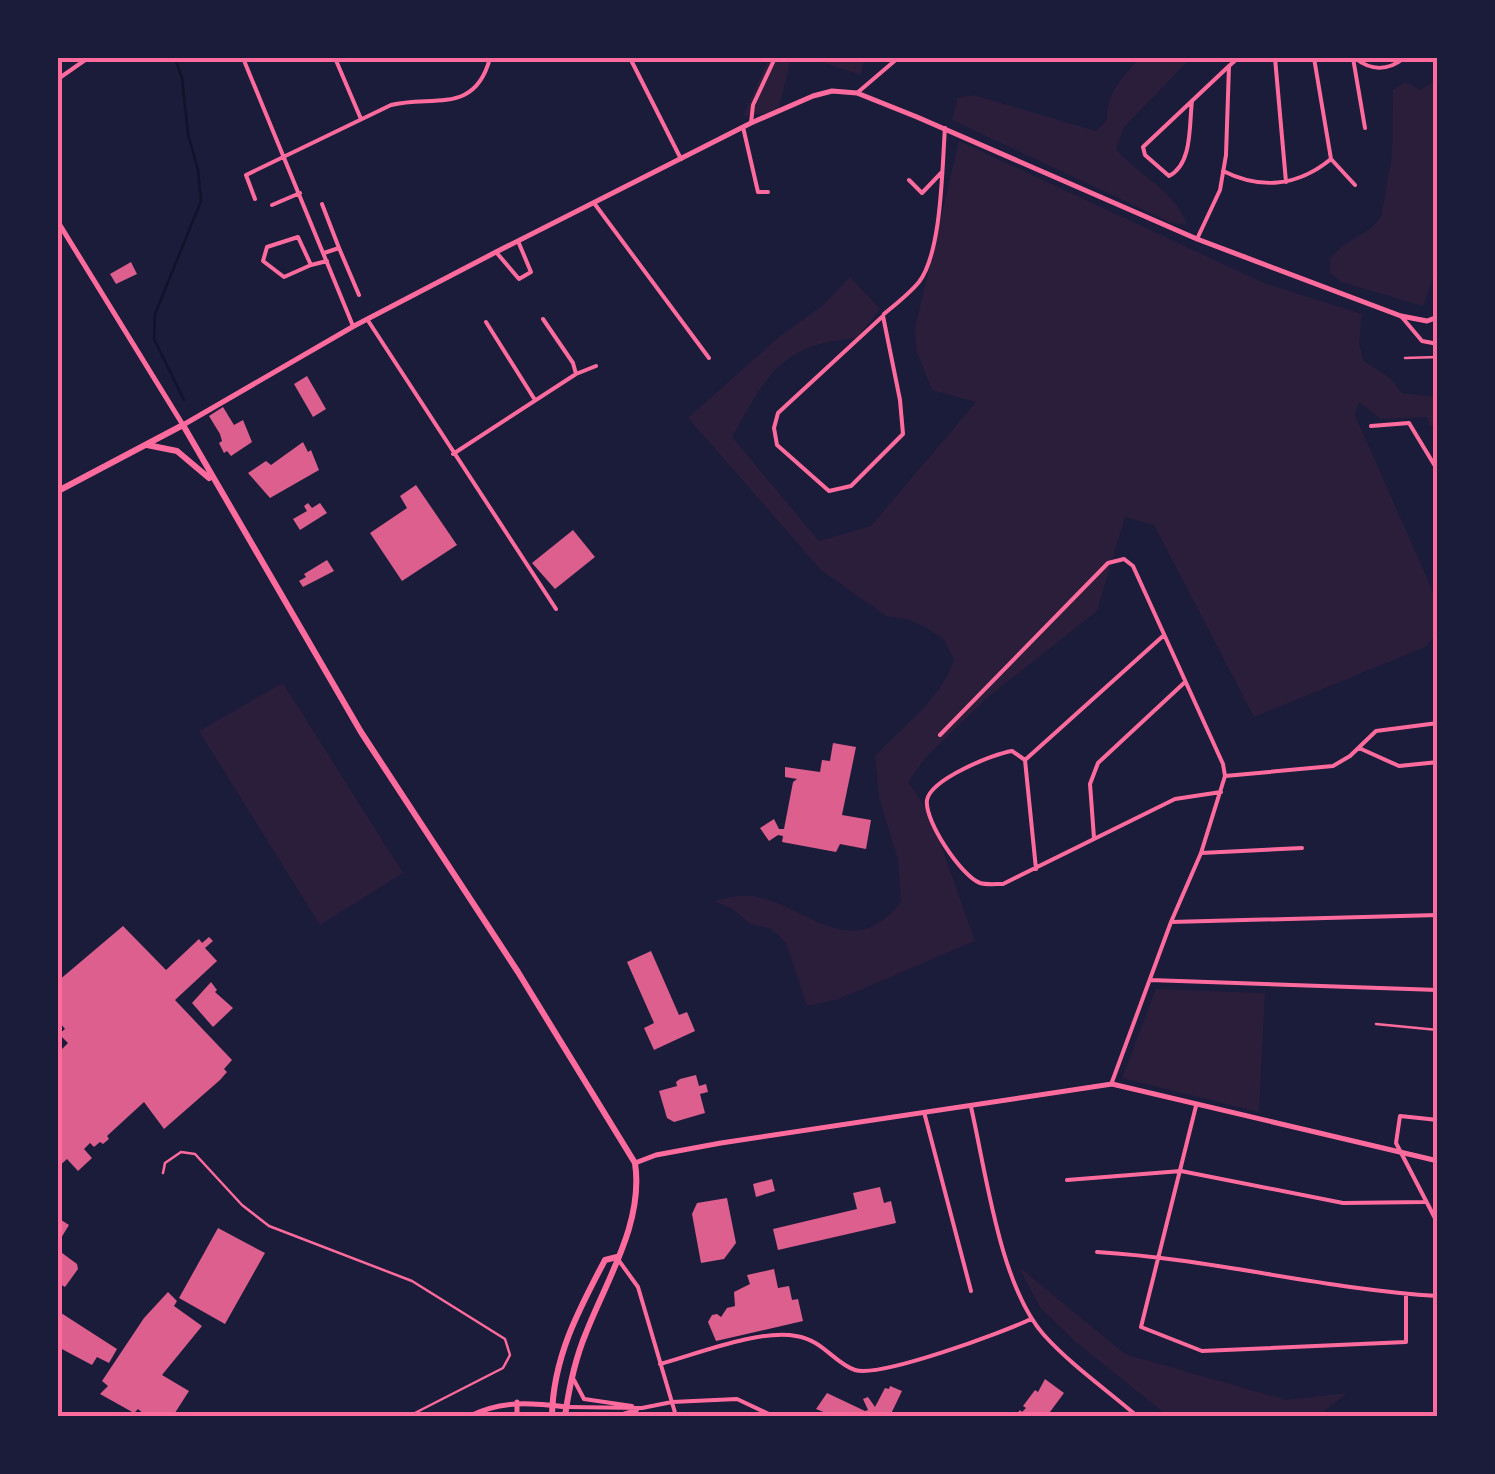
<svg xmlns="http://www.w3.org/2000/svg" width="1495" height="1474" font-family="'Public Sans',sans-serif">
<rect width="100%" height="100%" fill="#1b1b3a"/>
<path fill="#2a1e3b" d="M769,58H791L778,112L743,116Z
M809,58H864L861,75L816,60Z
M1139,58H1191L1124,127L1116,149C1139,176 1176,191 1187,225L1172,223L952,120L958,98L974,95L1096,131L1107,120C1106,93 1123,78 1139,58Z
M1437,80V265L1423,306L1341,282L1330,273V258L1342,246L1370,229L1381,217L1392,155L1393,90L1406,82L1420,90Z
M959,141L1264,283L1362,314L1359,344L1364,361L1390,378L1402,393L1437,397V425L1430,426L1427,417L1381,419L1359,402L1355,415L1437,601V634L1425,647L1254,717L1154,525L1125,517L1097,611L988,697L927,756L908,782L930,814L975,941L839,999L807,1006L786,943L771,929L750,924L734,910L714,901C727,898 740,894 753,896C808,906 851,965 901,902L898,860L879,797L875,756C903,726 941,699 954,660L944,640L927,628L907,619L886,616L821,570L688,418L779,337L822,306L850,277L880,309L857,338C780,344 767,375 732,437L819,541L871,526L976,402L932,390L916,350L915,328Z
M283,683L403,873L320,925L199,731Z
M1156,989L1265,993L1259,1112L1122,1078Z
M1018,1266L1125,1354L1286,1400L1347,1393L1318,1416H1168L1077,1343L1040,1307Z"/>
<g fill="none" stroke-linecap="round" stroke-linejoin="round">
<path stroke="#12122b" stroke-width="2.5" d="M175,58L182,78L188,134L198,170L201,201L155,314L154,339L184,400"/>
</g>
<path fill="#dd5f8e" d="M131,262L137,274L116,284L110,274Z
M307,376L326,409L313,417L294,384Z
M223,407L234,425L243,420L252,442L231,456L227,451L224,453L219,443L222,441L220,434L209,416Z
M303,442L308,452L311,450L319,470L270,498L248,473L266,461L271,465Z
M416,485L457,545L402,581L370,533L407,508L400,496Z
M308,503L312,508L320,503L327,513L300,530L293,519L307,511L304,506Z
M573,530L595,557L555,589L532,563Z
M327,560L334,571L303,587L299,581L306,577L304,574Z
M833,743L856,747L842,815L871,820L866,849L840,844L836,852L782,842L783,836L778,835L769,841L760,828L774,819L779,829H784L793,782L797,779L785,777V767L820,772L822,760L830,761Z
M123,926L166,970L199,939L202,943L209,937L213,941L205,948L217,961L175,1000L232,1060L224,1069L227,1072L220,1080L164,1129L144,1102L107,1136L109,1139L103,1144L100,1142L94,1147L90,1143L84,1149L92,1158L78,1171L67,1159L58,1167V1053L68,1043L59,1034L65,1029L60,1023L58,1026V981Z
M651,951L679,1015L687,1012L695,1031L654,1050L644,1028L654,1023L627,962Z
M211,982L217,990L215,992L233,1008L213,1027L192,1003Z
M696,1075L699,1086L706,1084L708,1092L700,1094L705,1113L674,1122L667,1118L659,1091L677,1086L676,1082L680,1079Z
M772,1179L775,1191L756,1197L753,1184Z
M880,1187L884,1203L891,1201L896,1223L778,1250L773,1229L857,1209L853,1193Z
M727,1198L736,1243L724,1259L701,1263L692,1214L697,1203Z
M58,1218L69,1225L58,1243Z
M218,1228L265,1253L225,1324L179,1298Z
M58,1250L77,1264L78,1269L65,1287L58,1283Z
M774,1269L778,1288L789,1286L792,1300L798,1299L803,1321L716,1341L708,1322L712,1315L717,1314L721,1317L727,1308L735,1306L734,1292L750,1284L747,1275Z
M168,1292L177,1301L174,1306L202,1326L162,1375L189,1391L173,1416H146L138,1409L134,1413L100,1394L108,1386L102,1381L144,1318Z
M58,1311L117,1349L109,1363L97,1357L92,1365L58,1347Z
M1045,1379L1064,1393L1047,1416H1015L1020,1410L1022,1412L1026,1408L1023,1406L1035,1390L1038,1392Z
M890,1386L902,1391L890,1416H833L816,1409L827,1393L865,1411L868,1410L863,1399L868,1397L875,1407L885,1388L889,1389Z"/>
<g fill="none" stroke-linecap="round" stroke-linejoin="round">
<path stroke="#ff6b9d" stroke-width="2.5" d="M1405,358L1438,357
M1376,1024L1438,1030
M163,1173L165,1163L181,1152L195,1154L242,1205L269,1226L412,1281L505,1339L510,1355L503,1368L409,1416"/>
<path stroke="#ff6b9d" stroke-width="4" d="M243,58L353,326
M335,58L361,119
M630,58L681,159
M1275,58L1286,182
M1353,58L1365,128
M1355,58C1371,71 1388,71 1404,58
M58,79L88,58
M857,93L898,58
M1192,101C1189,124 1193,164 1169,176L1145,155L1143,147L1229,66
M751,123L753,105L775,58
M743,127L758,192H768
M1331,159L1355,185
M1223,171C1261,190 1298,186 1331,159L1314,58
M909,180L922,193L942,172
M255,199L246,175L391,105C433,95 475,115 490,58
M594,203L709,358
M322,204L339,248L324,253
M272,205L300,193
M1197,239L1220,190L1226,155L1229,66L1238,58
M339,248L359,295
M496,252L519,279L531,272L518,241
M311,265L284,277L263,261L267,247L298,237L311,265L327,261
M884,314C896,304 909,294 919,282C942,252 942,167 945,128
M883,316L900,400L903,434L851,486L829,491L777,445L774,428L778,413Z
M1401,316L1422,341L1438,344
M367,319L556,609
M543,319L573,363L576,374
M486,322L535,400
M1371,426L1409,423L1438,471
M453,454L576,374L596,366
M940,735L1108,563L1124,559L1133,566L1223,764L1225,776L1201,853L1171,922L1112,1082
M1359,748L1399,766L1438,762
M1025,760L1012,751C993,754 931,779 927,800C924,820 961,876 980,883C986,885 996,884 1003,884L1175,799L1221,792
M1225,776L1333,766L1350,756L1376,731L1438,723
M1094,838L1090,784L1098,763L1184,683
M1201,853L1302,848
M1036,869L1025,760L1163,636
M1171,922L1438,915
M1150,980L1438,990
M1196,1106L1141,1327L1202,1351L1406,1342V1294
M971,1107C986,1172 1000,1286 1044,1335C1071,1365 1107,1390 1137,1416
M924,1112L971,1291
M1438,1120L1400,1116L1396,1143L1438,1224
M1067,1180L1181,1171L1343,1203L1425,1202
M1097,1252C1212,1259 1323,1289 1438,1296
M617,1258L638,1287L676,1416
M660,1364C697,1354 759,1329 796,1336C823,1340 834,1363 855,1370C880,1378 1004,1332 1031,1319
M574,1380L584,1399L632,1406
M568,1407L642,1408L672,1402L737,1399L773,1416
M616,1416L637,1410"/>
<path stroke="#ff6b9d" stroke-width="5" d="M58,222L183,425L354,326L496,252L751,123L813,96L832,91L857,93L917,117L1197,239L1401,316L1427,321L1438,317
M635,1163L656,1155L721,1143L1112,1084L1438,1161
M203,1416H232
M470,1416C503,1400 531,1403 567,1407
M517,1416V1402"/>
<path stroke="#ff6b9d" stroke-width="6" d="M147,445L177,451L209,478
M58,491L183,425L361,732L518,972L635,1163C644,1222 607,1279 586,1333C575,1359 569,1388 565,1416
M552,1416C553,1358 578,1311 605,1260L617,1257"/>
</g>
<rect width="1495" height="1474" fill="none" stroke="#1b1b3a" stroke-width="120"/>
<rect x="60" y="60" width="1375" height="1354" fill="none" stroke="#ff6b9d" stroke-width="4"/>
</svg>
